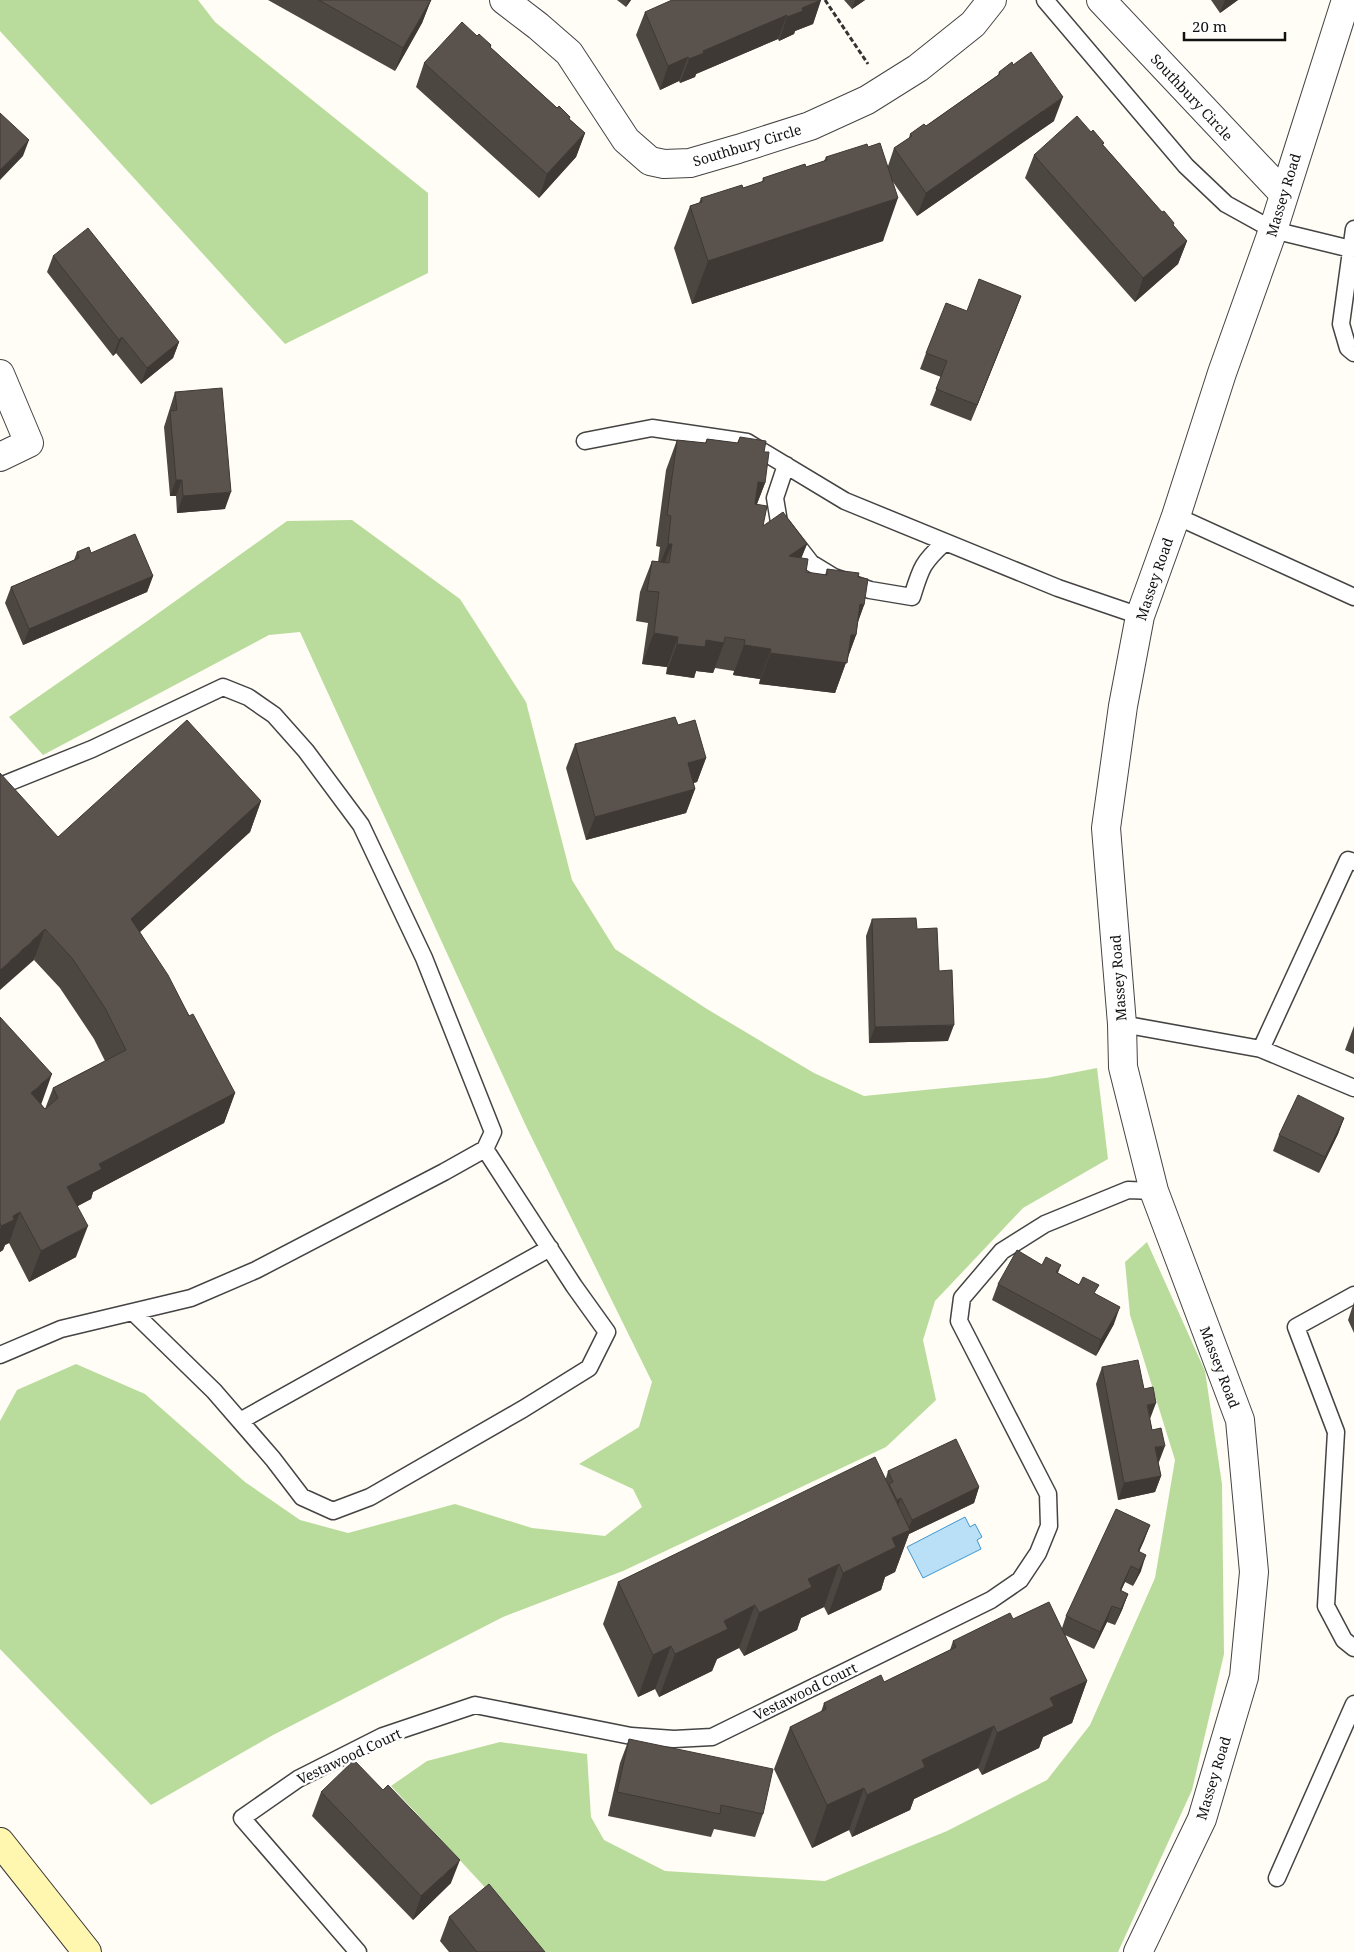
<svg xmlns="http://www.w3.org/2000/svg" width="1354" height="1952" font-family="'Noto Serif',serif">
<rect width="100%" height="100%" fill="#fffdf5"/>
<path fill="#b9dc9c" d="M0,0H198L215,22L428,193V273L285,344L0,31Z
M352,520L460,599L526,702L572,880L615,949L707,1009L814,1073L864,1096L1046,1078L1097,1068L1108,1159L1023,1208L935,1301L923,1340L936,1400L886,1447L623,1571L503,1617L273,1735L151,1805L0,1649V1421L17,1390L76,1364L145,1394L245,1482L300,1520L348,1533L455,1504L532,1528L605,1536L642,1507L633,1489L579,1464L639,1427L652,1382L526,1126L300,632L269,635L43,755L9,717L146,622L287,521Z
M1147,1242L1205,1371L1222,1484L1224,1654L1192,1790L1118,1952H545L391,1786L427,1761L500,1742L587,1754L591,1817L604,1840L665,1871L825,1881L947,1831L1047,1780L1090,1725L1155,1578L1175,1460L1130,1315L1125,1262Z"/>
<path fill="#b9e0f7" stroke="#3f96cf" d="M965,1517L970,1527L975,1524L982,1537L977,1540L981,1549L923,1578L907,1547Z"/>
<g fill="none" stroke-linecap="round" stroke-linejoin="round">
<g stroke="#444" stroke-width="19">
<path id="lane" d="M1045,0L1186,166L1226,204L1273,230L1351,249
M1354,229L1341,324L1348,348L1354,353
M585,441L652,428L747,442L845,501L1058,588L1140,616
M786,465L775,498L779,522L811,563L834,577L870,590L912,597C921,568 922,563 945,542
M1176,516L1354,597
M0,786L92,749L223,687L248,697L274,715L306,751L361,825L424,958L493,1132L485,1149L444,1172L256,1270L191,1298L61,1329L0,1355
M1122,1024L1261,1049L1348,860L1354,862
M1261,1049L1354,1088
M1354,1295L1296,1327L1336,1432L1326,1606L1344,1640L1354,1648
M133,1312L214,1391L273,1459L302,1497L333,1511L370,1497L523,1409L589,1368L607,1332L574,1286L485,1149
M240,1421L550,1248
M1277,1878L1354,1704
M358,1952L242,1818L298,1779L383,1736L475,1705L631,1736L674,1739L712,1737L991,1600L1020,1580L1038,1553L1049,1526L1048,1494L959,1321L962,1298L1002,1251L1045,1224L1128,1190L1154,1191"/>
</g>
<g stroke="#444" stroke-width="30">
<path id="street" d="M504,0L538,26L569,53L626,140L650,161L664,164L690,163L738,149L810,126L867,100L918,68L973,24L992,0
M1101,0L1283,193
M0,374L29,443L0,457
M1138,1952L1202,1819L1244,1677L1254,1572L1240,1420L1154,1191L1123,1067L1122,1024L1106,828L1123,706L1140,616L1176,516L1222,373L1273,230L1346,0"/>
</g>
<g stroke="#333" stroke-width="30">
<path id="secondary" d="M0,1842L87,1952"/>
</g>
<path stroke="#333" stroke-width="3" stroke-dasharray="5 2.5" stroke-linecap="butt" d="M825,0L868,64"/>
<use href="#lane" stroke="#fff" stroke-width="16"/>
<use href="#street" stroke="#fff" stroke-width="28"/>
<use href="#secondary" stroke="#fff6b0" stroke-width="28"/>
</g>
<path fill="#4d4742" d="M268,0H431L422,23L395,71Z
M617,0H631L626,7Z
M821,0L813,24L795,31L794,34L779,41L778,39L696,74L695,77L680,83L679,81L660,90L636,35L645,12Z
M844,0H865L852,9Z
M1211,0H1238L1220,13Z
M477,36L491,45V48L585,133L576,157L539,198L416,87L424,63Z
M999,72L1054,121L917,216L893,182L883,241L692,304L674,248L690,206L699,203L701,198L743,188L762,182L763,178L806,167L824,161L826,157L868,147L888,166L894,148L909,138L910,134L926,126L998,75Z
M1091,132L1104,143L1103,145L1187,241L1178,264L1135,302L1025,178L1034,155Z
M53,256L179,342L173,358L141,384L116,353L113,356L47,272Z
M1021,296L971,421L930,405L941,377L920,369L926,353L967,311Z
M175,392L225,509L177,513L176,496H170L164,427Z
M740,437L764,452L765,483L757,504L763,526L807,544L801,558L806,572L825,575L827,569L858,577L864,605L858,622L856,635L835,693L759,684L760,679L733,675L734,671L715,668L713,673L696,671L694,678L666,674L667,667L642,664L648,623L636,621L640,592L652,561L658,562L660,547L656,546L666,470L677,440L705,443L707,439L737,443Z
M77,552L91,553L153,576L147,592L23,645L5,603L11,587L74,560Z
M678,725L706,758L697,782L693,783L695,789L686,813L586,840L566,768L575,744Z
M261,801L250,832L140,932L235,1093L224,1123L93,1192L91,1199L77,1206L76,1257L29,1282L9,1243L5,1245L3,1250L0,1252V1017L41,1104L45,1109L53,1088L105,1061L94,1039L60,988L34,960L58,837Z
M872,919L917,929L939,971L948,1041L869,1043L866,936Z
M1354,1026V1054L1345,1050Z
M1344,1118L1338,1134L1319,1173L1273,1151L1279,1135Z
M1042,1265H1061L1058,1273L1096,1294L1114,1324L1096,1356L992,1300L998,1284Z
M1354,1302V1333L1348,1320Z
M1102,1367L1150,1419L1161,1476L1155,1492L1118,1500L1096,1384Z
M888,1471L979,1487L974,1503L909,1534L895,1572L885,1577L881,1590L828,1615L824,1607L801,1618L797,1630L744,1656L739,1648L717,1659L712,1671L659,1697L655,1689L638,1697L603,1624L618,1582L886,1478Z
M1150,1525L1139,1552L1141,1571L1133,1586L1125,1582L1121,1591L1128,1594L1122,1610L1115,1625L1107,1622L1094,1649L1065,1635L1087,1681L1072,1723L1043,1737L1039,1748L982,1775L978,1768L914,1799L910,1810L852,1837L849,1830L812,1848L774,1769L790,1727L821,1712L824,1703L884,1682L950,1650L953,1641L1013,1619L1062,1628L1066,1616Z
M629,1739L763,1814L755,1837L714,1829L711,1837L608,1816L620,1763Z
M321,1792L451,1883L413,1920L312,1816Z
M449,1917L545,1952H449L440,1941Z"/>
<path fill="#3f3936" d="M431,0L422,23L395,71L403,48Z
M628,0H631L626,7Z
M821,0L813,24L795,31L794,34L779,41L787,17L802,8Z
M855,0H865L852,9Z
M1225,0H1238L1220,13Z
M787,15L778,39L696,74L695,77L680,83L689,59L703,51Z
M688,57L679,81L660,90L668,66Z
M1063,97L1054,121L917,216L926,193Z
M585,133L576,157L539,198L547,174Z
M29,140L23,156L0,180V170Z
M898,198L883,241L692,304L708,261Z
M1187,241L1178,264L1135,302L1143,278Z
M1021,296L1015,312L971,421L977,405Z
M122,337L116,353L113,356L119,340Z
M179,342L173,358L141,384L147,368Z
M176,480H182L176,496H170Z
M758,482L765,483L753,514Z
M231,492L225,509L177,513L183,496Z
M668,544H672L660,575L656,574Z
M807,544L795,574L789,556Z
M153,576L147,592L23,645L29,629Z
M860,604L864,605L853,635H856L835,693L759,684L770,653Z
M654,633L678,637L667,667L642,664Z
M706,640L724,643L713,673L696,671L694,678L666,674L677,644Z
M744,645L771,649L760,679L733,675Z
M706,758L697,782L679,787L688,763Z
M695,789L686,813L586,840L595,817Z
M261,801L250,832L120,950L131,919Z
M45,929L34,960L0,990V970Z
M954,1025L948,1041L869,1043L875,1027Z
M52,1074L41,1105L31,1093Z
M235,1093L224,1123L93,1192L91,1199L56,1218L67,1187L99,1164Z
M1344,1118L1338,1134L1319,1173L1325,1157Z
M20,1212L9,1243L5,1245L3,1250L0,1252V1230L1,1226L13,1216Z
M88,1226L76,1257L29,1282L41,1251Z
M1120,1307L1114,1324L1096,1356L1101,1340Z
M1156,1403L1150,1419L1147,1405Z
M1165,1446L1159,1462L1150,1463L1155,1447Z
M1161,1476L1155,1492L1118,1500L1124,1483Z
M979,1487L974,1503L909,1534L895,1572L885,1577L881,1590L828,1615L843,1573L892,1538L907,1531L912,1520Z
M901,1498L895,1514L897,1500Z
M1150,1525L1144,1541L1132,1567L1138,1551Z
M1146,1555L1141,1571L1133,1586L1139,1570Z
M839,1564L824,1607L801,1618L797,1630L744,1656L759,1613L808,1579Z
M1131,1566L1125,1582L1114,1606L1120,1590Z
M1128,1594L1122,1610L1115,1625L1121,1609Z
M755,1605L739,1648L717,1659L712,1671L659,1697L675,1654L724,1621Z
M1112,1606L1107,1622L1094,1649L1100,1632Z
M671,1646L655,1689L638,1697L653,1655Z
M1087,1681L1072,1723L1043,1737L1039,1748L982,1775L997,1733L1050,1698Z
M994,1726L978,1768L914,1799L910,1810L852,1837L867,1795L922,1760Z
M864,1788L849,1830L812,1848L827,1805Z
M460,1860L451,1883L413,1920L421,1896Z"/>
<path fill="#5a524d" stroke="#3f3936" d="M319,0H431L403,48Z
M672,0H821L802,8L803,11L787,17V15L703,51L704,53L689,59L688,57L668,66L645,12Z
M462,22L477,36L479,34L491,45L490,47L557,108L559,106L570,117L569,119L585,133L547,174L424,63Z
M1031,52L1063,97L926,193L894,148L912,136L910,134L924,124L926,126L1000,74L999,72L1012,62L1013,65Z
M0,113L29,140L0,170Z
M1077,116L1091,132L1093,130L1104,143L1102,144L1162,212L1164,211L1174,223L1173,225L1187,241L1143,278L1034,155Z
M880,143L898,198L708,261L690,206L702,202L701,198L742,185L743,188L764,181L763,178L805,164L806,167L827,160L826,157L867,144L868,147Z
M88,228L179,342L147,368L122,337L119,340L53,256Z
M979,279L1021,296L977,405L936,389L947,361L926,353L946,303L967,311Z
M222,388L231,492L183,496L182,480H176L170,411L177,410L175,392Z
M740,437L766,441L764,452H769L765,483L758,482L755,504L767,506L763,526L783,512L807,544L789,556L808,559L806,572L827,575V569L859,573L858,577L868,579L864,605L860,604L856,635H851L847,663L770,653L771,649L744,645L745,640L725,637L724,643L706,640L705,647L677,644L678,637L654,633L659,592L647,591L652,561L669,563L672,544H668L671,516L667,515L677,440L706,443L707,439L738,443Z
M135,534L153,576L29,629L11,587L79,558L77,552L89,547L91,553Z
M675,717L678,725L695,720L706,758L688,763L695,789L595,817L575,744Z
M187,720L261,801L131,919L168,975L189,1016L193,1014L235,1093L99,1164L102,1169L67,1187L88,1226L41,1251L20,1212L13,1216L14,1220L1,1226L0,1223V1017L52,1074L31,1093L45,1109L58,1098L53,1088L126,1050L105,1008L72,958L45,929L0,970V773L58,837Z
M916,918L917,929L937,928L939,971L952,970L954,1025L875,1027L872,919Z
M1298,1095L1344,1118L1325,1157L1279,1135Z
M1017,1250L1042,1265L1046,1257L1061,1265L1056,1272L1079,1285L1083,1277L1099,1285L1094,1293L1120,1307L1101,1340L998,1284Z
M1138,1360L1144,1389L1153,1387L1156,1403L1147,1405L1152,1430L1161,1428L1165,1446L1155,1447L1161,1476L1124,1483L1102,1367Z
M956,1439L979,1487L912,1520L901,1498L897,1500L889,1484L893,1482L888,1471Z
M875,1457L910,1530L892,1538L896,1547L843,1573L839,1564L808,1579L812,1587L759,1613L755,1605L724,1621L728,1629L675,1654L671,1646L653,1655L618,1582Z
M1116,1509L1150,1525L1138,1551L1146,1555L1139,1570L1131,1566L1120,1590L1128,1594L1121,1609L1112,1606L1100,1632L1066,1616Z
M1049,1602L1087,1681L1050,1698L1054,1706L997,1733L994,1726L922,1760L925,1767L867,1795L864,1788L827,1805L790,1727L826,1709L824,1703L881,1675L884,1682L956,1647L953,1641L1010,1613L1013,1619Z
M629,1739L773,1769L763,1814L721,1805L720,1814L617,1792Z
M354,1760L383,1790L388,1785L460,1860L421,1896L321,1792Z
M489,1884L545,1952H477L449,1917Z"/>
<g text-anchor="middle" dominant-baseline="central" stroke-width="5" stroke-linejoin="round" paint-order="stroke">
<g font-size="14" fill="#111" stroke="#fff">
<text transform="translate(1192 97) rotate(47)">Southbury Circle</text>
<text transform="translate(747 145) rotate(-17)">Southbury Circle</text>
<text transform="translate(1283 195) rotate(-73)">Massey Road</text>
<text transform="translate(1154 579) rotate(-71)">Massey Road</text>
<text transform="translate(1118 978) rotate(-94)">Massey Road</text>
<text transform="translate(1220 1367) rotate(69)">Massey Road</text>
<text transform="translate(805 1691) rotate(-26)">Vestawood Court</text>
<text transform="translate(349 1756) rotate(-25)">Vestawood Court</text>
<text transform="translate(1213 1778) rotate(-73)">Massey Road</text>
</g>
</g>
<path d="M1184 32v8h101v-8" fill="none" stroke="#111111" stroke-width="2.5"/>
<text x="1192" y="32" font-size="15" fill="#111111" stroke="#ffffff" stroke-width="4" paint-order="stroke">20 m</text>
</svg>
